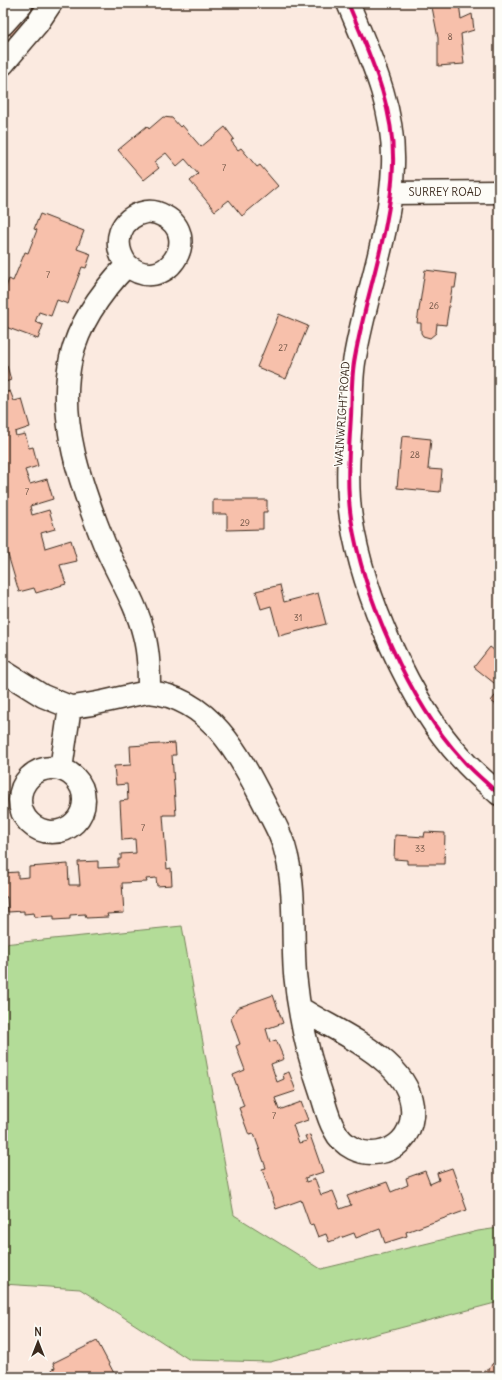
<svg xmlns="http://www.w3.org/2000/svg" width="502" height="1380" font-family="Delius,sans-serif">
<rect width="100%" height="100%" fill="#fbeae0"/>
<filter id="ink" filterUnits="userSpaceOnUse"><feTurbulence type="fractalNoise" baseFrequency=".025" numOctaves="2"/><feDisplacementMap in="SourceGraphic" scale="8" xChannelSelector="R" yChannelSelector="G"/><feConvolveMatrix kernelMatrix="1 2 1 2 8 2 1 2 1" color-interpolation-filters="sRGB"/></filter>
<g filter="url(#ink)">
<path fill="#b3dc98" stroke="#77835b" d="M182,926L234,1215L321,1269L478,1231L499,1228V1302L270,1362L190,1360L80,1289L3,1284V944Z"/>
<path fill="#f7c0ab" stroke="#3b2a1e" d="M428,3H459L461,19L472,14L474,30L461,34L464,64L438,66V38L432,7L429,8Z
M16,19L25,26L16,39L6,32Z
M163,117L172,118L180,127L182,125L201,147L225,127L234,139L231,141L238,150L241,148L257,167L260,165L278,186L242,216L229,200L215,211L190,181L198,174L185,159L177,166L166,153L154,162L159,168L144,180L118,150L147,126L149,129Z
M40,214L84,231L77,249L91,254L86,268L82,267L68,304L57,300L51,316L39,312L35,322L43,325L38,339L3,326V307L6,298L3,295L9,279L13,281L25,252L28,253L37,230L34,229Z
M425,270L457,274L455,288H452L446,325L437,324L436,333L430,338L423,336L421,333V323H417Z
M279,314L308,326L286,379L257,367Z
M7,366L11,380L3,383V367Z
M3,389L4,393L10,391L14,401L22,399L30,427L15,432L16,436L25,434L29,448L33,447L38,466L25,470L30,484L47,479L53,499L30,506L32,515L49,510L55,529L41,533L45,548L71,540L77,561L60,565L66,584L36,593L34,588L19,592L3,538Z
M402,436L431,439L428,469L442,470L440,492L397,488Z
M213,500H267V512H263V529L227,530V514H213Z
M280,585L284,602L318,593L326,624L279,636L271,606L261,609L256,591Z
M490,647L499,654V687L474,667Z
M499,691V707L491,701Z
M175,743L176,755H172L176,815H163L167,869L171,868L172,885L157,886L156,878L146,879L147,882L122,883L124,913L107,914L108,917L86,918L85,914L70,915V919L54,920V916L35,917L34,913L24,914V911L8,912L7,897H3V873L18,872V878L29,877V867L68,864L69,885H80L78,862L98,861V868L118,867V859H121V854L136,853L135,839L122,840L120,801L128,800L127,784L116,785L114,766L131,765L130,746Z
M425,832L445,833L444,864H407V860L394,859L395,835L424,837Z
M273,995L283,1023L266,1029L270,1042L276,1040L284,1059L271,1064L277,1082L284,1079L283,1074L289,1072L296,1091L275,1098L279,1110L301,1102L308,1120L293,1125L299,1143L307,1141L305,1136L310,1135L323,1172L305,1178L306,1182L315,1179L321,1195L333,1191L340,1209L351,1205L347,1196L387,1182L391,1192L408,1185L406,1178L425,1171L430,1184L439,1180L437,1173L452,1168L467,1210L406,1232L407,1236L385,1243L380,1229L356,1238L354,1233L329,1242L326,1234L318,1237L313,1224L310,1225L301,1200L276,1209L262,1169L266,1168L254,1134L249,1135L239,1108L244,1106L233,1075L245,1070L236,1046L240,1044L231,1019L237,1008Z
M97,1341L116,1377H56L52,1369L55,1368L53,1363Z
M498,1361L499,1377H487L486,1370H489L492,1364Z"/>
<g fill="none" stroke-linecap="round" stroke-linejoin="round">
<g stroke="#3b2a1e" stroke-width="25">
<path id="minor" d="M348,3C370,56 395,107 393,165C391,231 366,293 355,357C351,376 352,397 351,416C349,450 346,484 351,518C363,595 409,702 462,759C473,772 487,783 499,794
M3,24L22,3
M3,64L37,24L51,3
M391,193L499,192
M3,671L43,696L70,707
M149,692C210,698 239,754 264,803C273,821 283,837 287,857C296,895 292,935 295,974C299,1016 309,1059 323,1099C326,1109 329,1120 334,1129C352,1166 408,1159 412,1116C417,1062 337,1033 300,1008
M20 800a32 32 0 1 1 64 0a32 32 0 1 1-64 0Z
M61,769L70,707C97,705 123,696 149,692C149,673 149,654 144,635C136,602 117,574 104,543C81,486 57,420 71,358C79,323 103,290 127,265C165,297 203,236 164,216C159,213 152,211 146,212C119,217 111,244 127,265"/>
</g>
<use href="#minor" stroke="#fdfcf7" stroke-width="22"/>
<g stroke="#fdfcf7" stroke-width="6">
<path id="cycleway" d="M348,3C370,56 395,107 393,165C391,231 366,293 355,357C351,376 352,397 351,416C349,450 346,484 351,518C363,595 409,702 462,759C473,772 487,783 499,794"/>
</g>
<use href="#cycleway" stroke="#d6006c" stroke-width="4"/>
</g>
</g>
<g text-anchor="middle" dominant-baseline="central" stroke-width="3" stroke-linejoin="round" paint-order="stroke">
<g font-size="9" fill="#6a5041">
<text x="450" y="36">8</text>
<text x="224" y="167">7</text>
<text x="48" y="274">7</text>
<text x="434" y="305">26</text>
<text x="283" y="347">27</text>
<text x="415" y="454">28</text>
<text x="27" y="491">7</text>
<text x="245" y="522">29</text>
<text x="298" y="617">31</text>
<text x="143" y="827">7</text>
<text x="420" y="848">33</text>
<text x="274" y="1115">7</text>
</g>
<g font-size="11" fill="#3b2a1e" stroke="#fdfcf7">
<text x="445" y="192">SURREY ROAD</text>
<text transform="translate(342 414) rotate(-86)">WAINWRIGHT ROAD</text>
</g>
</g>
<rect width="502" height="1380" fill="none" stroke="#fdfcf7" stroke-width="16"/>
<rect x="8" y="8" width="486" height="1364" fill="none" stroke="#3b2a1e" stroke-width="1.5" filter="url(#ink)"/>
<g transform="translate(38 1342)" stroke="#fdfcf7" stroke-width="3" paint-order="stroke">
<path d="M0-3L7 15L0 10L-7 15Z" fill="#3b2a1e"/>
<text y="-6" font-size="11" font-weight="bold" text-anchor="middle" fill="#3b2a1e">N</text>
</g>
</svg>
